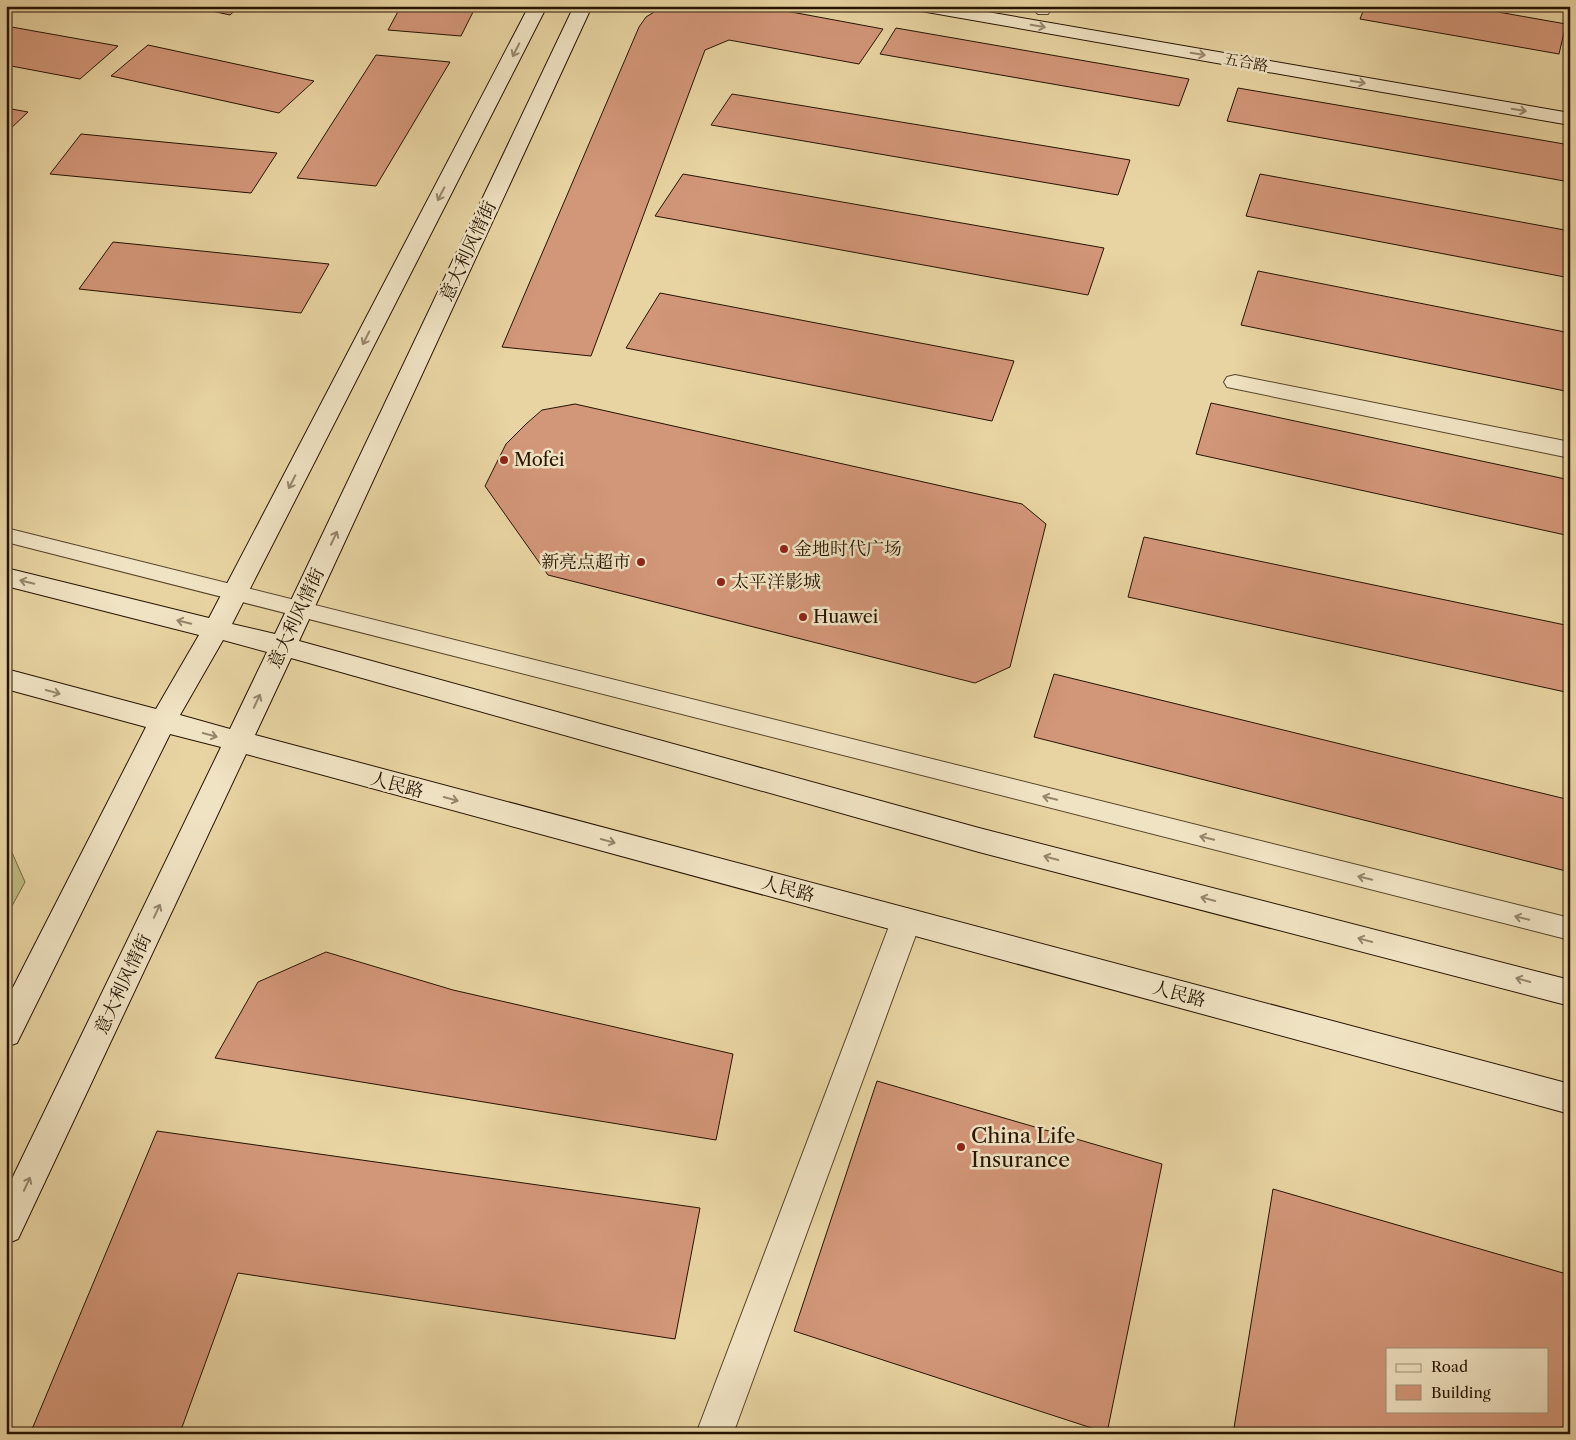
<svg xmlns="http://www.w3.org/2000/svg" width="1576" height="1440" font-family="'Libre Caslon Text','Noto Serif SC',serif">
<rect width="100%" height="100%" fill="#e8d4a2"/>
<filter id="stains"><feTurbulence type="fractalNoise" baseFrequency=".004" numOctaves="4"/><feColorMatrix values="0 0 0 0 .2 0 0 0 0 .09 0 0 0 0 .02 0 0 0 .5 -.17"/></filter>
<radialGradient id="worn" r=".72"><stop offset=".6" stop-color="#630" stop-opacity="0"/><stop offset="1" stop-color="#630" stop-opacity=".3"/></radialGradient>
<path fill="#bebb80" stroke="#726740" d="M6,839L25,882L6,917Z"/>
<path fill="#d29678" stroke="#261300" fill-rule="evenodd" d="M189,6H240L230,15Z
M401,6H476L461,36L388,30Z
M664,6H759L883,29L859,64L729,40L705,50L591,356L502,347L639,27L646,17Z
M1303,6H1337L1335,12Z
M1365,6H1464L1566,24L1559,54L1360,19Z
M6,26L118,46L80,79L6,65Z
M896,28L1189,79L1179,106L880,54Z
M148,45L314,81L279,113L111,76Z
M376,55L450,62L376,186L297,178Z
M1238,88L1570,145V182L1227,121Z
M732,94L1130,160L1118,195L711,125Z
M6,108L28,112L6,133Z
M81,134L277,153L251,193L50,174Z
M683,174L1104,248L1088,295L655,216Z
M1260,174L1570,231V278L1246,216Z
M113,242L329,264L301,313L79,289Z
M1258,271L1570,333V392L1241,325Z
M660,293L1014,361L992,421L626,348Z
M1211,403L1570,480V536L1196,454Z
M575,404L1022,504L1046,524L1010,667L975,683L548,575L485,486L506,444L526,424L542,410Z
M1144,537L1570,626V693L1128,597Z
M1054,674L1570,800V872L1034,737Z
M326,952L453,990L733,1054L716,1140L215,1058L258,982Z
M877,1081L1162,1164L1107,1433L794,1331Z
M157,1131L700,1208L675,1339L238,1273L181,1430L204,1434H30Z
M1273,1189L1570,1275V1434H1233ZM1387,1349H1547V1411H1387Z"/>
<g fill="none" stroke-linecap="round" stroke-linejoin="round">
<g stroke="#564328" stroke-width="2">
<path id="lane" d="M1037,6H1053L1048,14H1038L1035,11Z
M6,528L1570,918V940L6,542Z"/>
</g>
<g stroke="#564328" stroke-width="2">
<path id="street" d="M1235,375L1570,442V458L1227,387L1224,382L1227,377Z
M906,908L917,912L921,921L733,1434H696L891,921L895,912Z"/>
</g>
<g stroke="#261300" stroke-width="2">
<path id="secondary" d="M529,6H547L232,624L275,634L574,6H592L299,641L979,828L1570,980V1006L979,852L291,658L255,735L1570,1084V1114L246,754L18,1239L6,1244V1191L221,747L170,734L17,1043L6,1047V1001L146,727L6,689V669L156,709L199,635L6,586V568L209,618ZM223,640L267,652L230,729L180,715Z
M912,6H953L1570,113V125L921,11L915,10Z"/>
</g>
<use href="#lane" fill="#f0e3c3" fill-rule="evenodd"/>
<use href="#street" fill="#f0e3c3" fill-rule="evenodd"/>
<use href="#secondary" fill="#f0e3c3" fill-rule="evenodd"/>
</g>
<defs><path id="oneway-shaft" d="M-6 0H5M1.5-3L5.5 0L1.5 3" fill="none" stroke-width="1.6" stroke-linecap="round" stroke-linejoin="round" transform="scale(1.25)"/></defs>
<g stroke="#95856b">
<use href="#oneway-shaft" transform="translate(1038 26) rotate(10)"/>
<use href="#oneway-shaft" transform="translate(516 50) rotate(117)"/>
<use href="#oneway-shaft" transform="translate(1198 54) rotate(10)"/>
<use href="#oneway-shaft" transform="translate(1358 82) rotate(10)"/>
<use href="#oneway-shaft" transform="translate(1519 110) rotate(10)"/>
<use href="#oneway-shaft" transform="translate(441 194) rotate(117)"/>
<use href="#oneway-shaft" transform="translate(366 338) rotate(117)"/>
<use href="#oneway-shaft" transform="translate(292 482) rotate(117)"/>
<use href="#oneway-shaft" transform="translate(334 538) rotate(-65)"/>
<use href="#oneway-shaft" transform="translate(27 582) rotate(-166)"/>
<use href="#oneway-shaft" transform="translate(184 622) rotate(-166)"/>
<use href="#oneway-shaft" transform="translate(53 692) rotate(15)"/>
<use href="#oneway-shaft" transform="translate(257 701) rotate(-65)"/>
<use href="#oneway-shaft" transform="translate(210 735) rotate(15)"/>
<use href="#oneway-shaft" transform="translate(1050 798) rotate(-166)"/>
<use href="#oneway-shaft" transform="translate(451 799) rotate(15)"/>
<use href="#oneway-shaft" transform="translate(1207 838) rotate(-166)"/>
<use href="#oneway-shaft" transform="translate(608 841) rotate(15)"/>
<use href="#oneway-shaft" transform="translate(1051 858) rotate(-165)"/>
<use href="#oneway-shaft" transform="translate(1365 878) rotate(-166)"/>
<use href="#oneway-shaft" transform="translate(1208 899) rotate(-165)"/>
<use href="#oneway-shaft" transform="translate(157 911) rotate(-65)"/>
<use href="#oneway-shaft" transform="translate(1522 918) rotate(-166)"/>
<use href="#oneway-shaft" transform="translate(1365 940) rotate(-165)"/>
<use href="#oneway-shaft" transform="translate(1523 980) rotate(-165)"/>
<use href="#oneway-shaft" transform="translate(27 1184) rotate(-65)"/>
</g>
<g fill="#8f2418" stroke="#f0e3c3" stroke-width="2">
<circle cx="504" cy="460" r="5"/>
<circle cx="784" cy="549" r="5"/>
<circle cx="641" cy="562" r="5"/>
<circle cx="721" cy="582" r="5"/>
<circle cx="803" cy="617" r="5"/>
<circle cx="961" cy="1147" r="5"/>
</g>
<g text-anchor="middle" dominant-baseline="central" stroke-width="5" stroke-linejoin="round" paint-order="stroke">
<g font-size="15" fill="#261300" stroke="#f0e3c3">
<text transform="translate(1246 62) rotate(10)">五合路</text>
</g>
<g font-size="18" fill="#261300" stroke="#f0e3c3">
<text transform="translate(468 251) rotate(-65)">意大利风情街</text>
<text transform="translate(296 618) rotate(-65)">意大利风情街</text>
<text transform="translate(397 785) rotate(15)">人民路</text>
<text transform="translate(788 889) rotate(15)">人民路</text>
<text transform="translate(123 984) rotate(-65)">意大利风情街</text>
<text transform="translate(1179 994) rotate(15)">人民路</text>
</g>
<g font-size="18" fill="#261300" stroke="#f0e3c3" text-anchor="start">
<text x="514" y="460">Mofei</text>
<text x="794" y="549">金地时代广场</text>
<text x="631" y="562" text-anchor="end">新亮点超市</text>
<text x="731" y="582">太平洋影城</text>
<text x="813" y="617">Huawei</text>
</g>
<g font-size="21" fill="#261300" stroke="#f0e3c3" text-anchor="start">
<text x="971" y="1135">China Life<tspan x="971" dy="24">Insurance</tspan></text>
</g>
</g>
<rect width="1576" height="1440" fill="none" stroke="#e8d4a2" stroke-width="25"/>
<rect x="8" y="8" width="1561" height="1425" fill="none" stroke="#261300" stroke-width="2.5"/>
<rect x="12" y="12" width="1551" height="1415" fill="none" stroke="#261300"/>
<rect x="1386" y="1348" width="162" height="65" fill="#f0e3c3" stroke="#9f9075"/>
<rect x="1396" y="1364" width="25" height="8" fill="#f0e3c3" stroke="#9f9075"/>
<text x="1431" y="1372" font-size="15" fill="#261300">Road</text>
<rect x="1396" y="1385" width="25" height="15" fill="#d29678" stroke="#9f9075"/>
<text x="1431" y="1398" font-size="15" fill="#261300">Building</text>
<rect width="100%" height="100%" filter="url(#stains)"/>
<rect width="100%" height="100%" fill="url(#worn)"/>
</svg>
